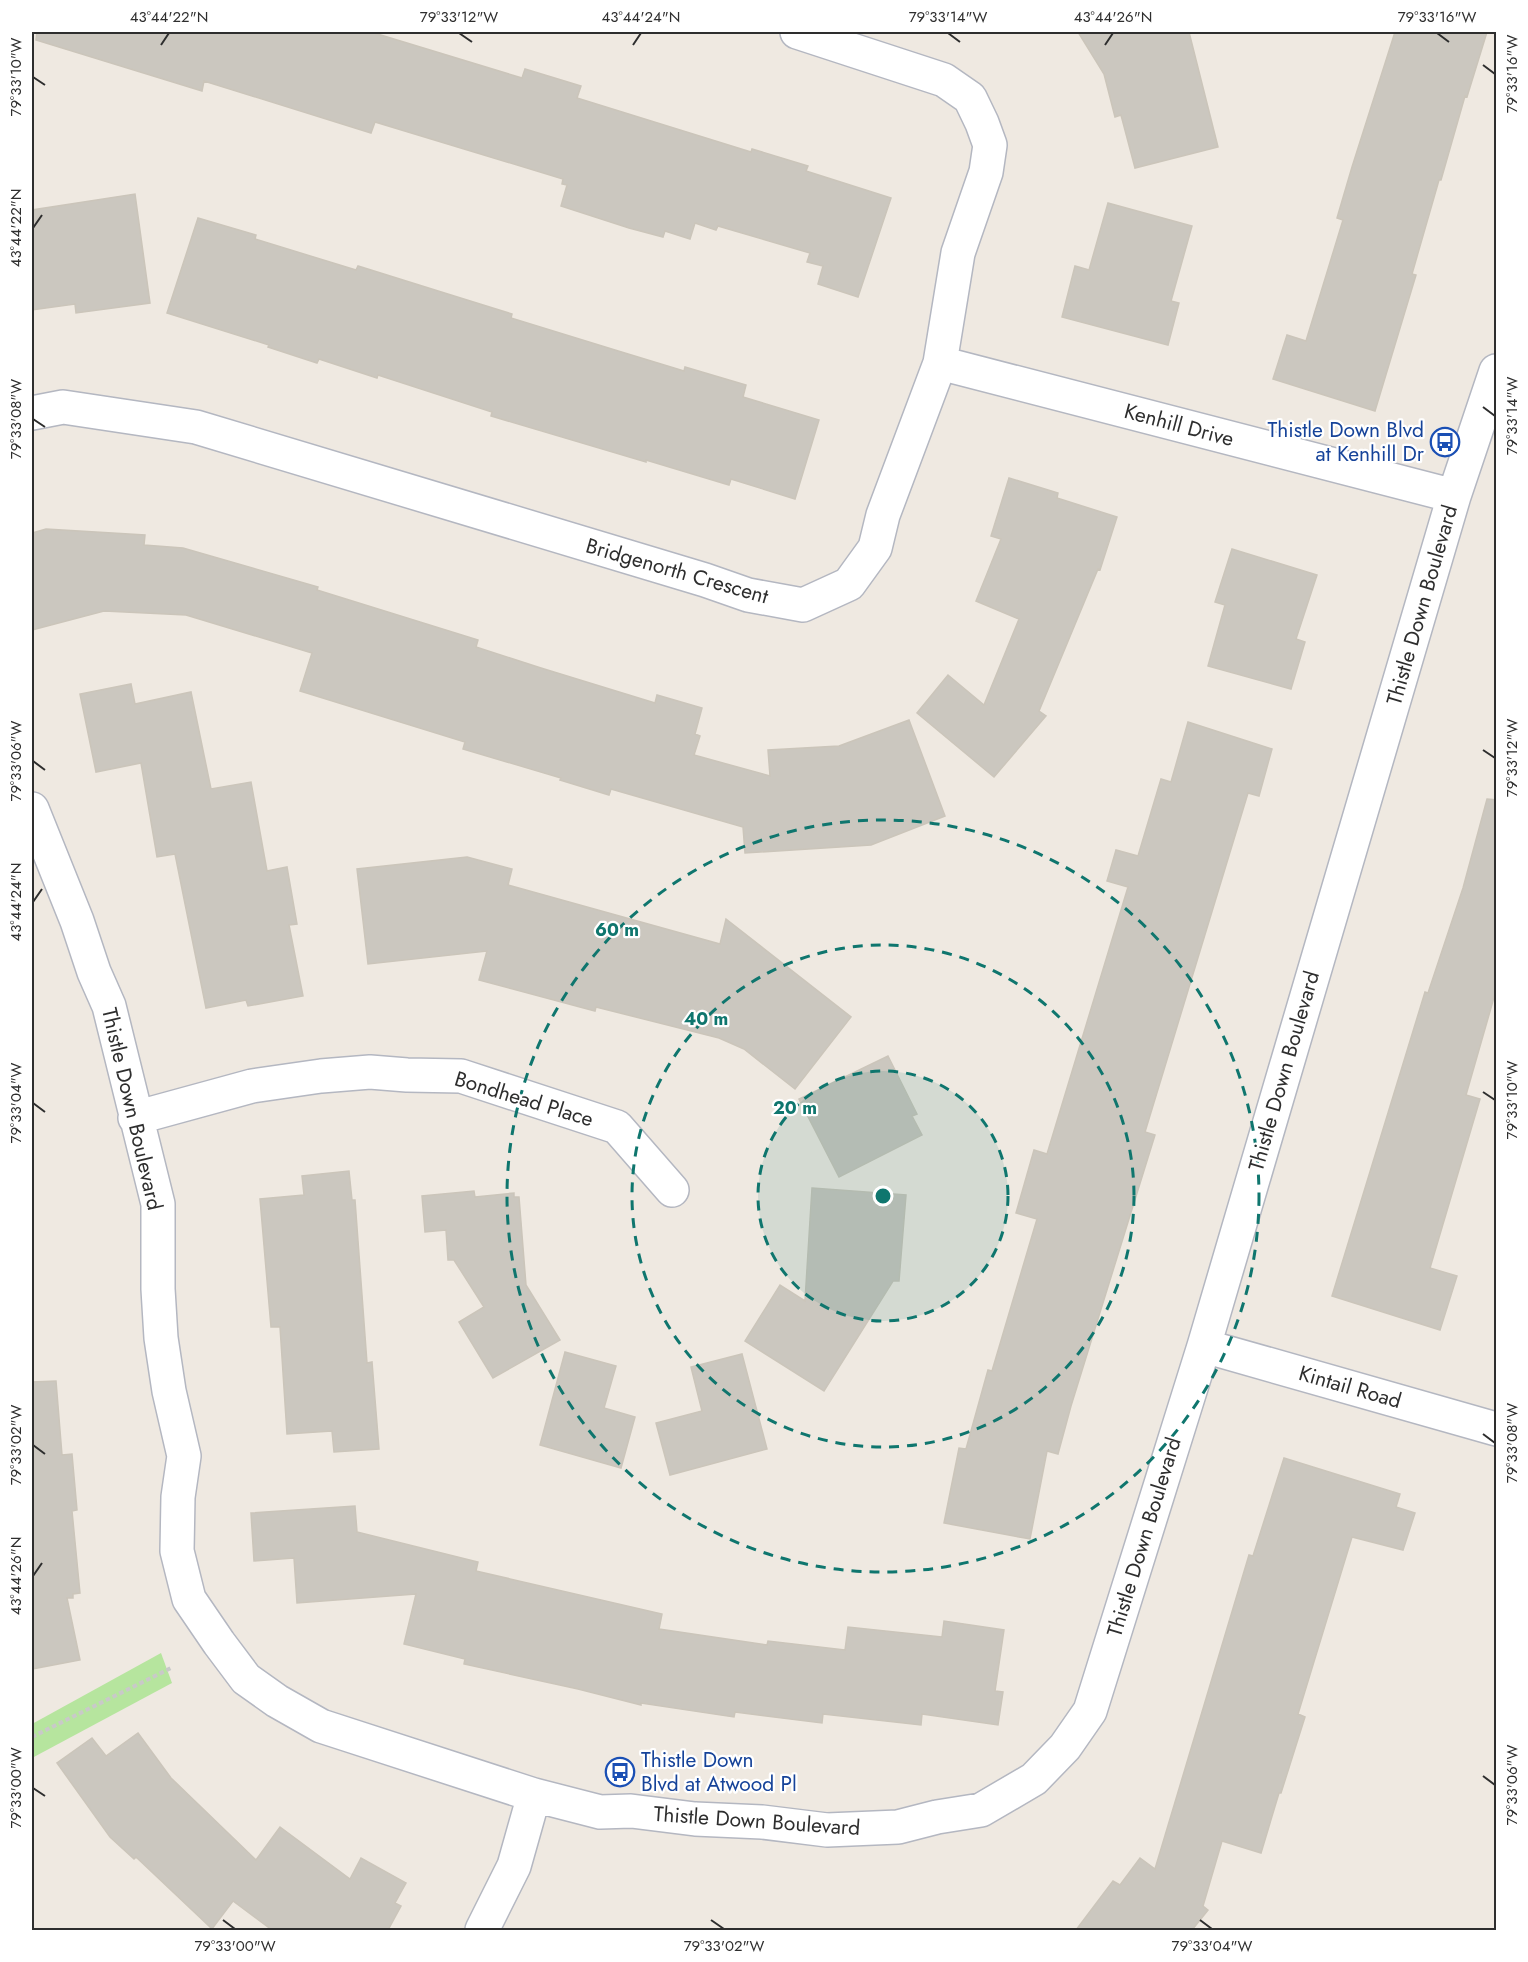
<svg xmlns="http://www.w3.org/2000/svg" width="1528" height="1962" font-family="Jost,sans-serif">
<rect width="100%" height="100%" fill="#efe9e1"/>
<path fill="#b6e59e" d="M161,1653L172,1683L32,1758V1724Z"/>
<path fill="#cbc7bf" stroke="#cbc5ba" stroke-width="1.5" d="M37,32H371L522,78L525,69L581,86L577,98L751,152L752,149L808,166L806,171L891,198L858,297L818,284L823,266L807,262L810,253L718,226L716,230L695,223L690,239L665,231L663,237L629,228L561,206L567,185L562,184L563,179L375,122L371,133L204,81L202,91L36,40Z
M1078,32H1189L1218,147L1135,168L1121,115L1115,117L1104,74Z
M1395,32H1487L1467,97L1465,96L1441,180H1439L1412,274L1416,275L1375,411L1273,379L1287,335L1306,341L1343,220L1337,218L1352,167Z
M135,194L150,303L76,313L75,304L32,310V210Z
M1108,203L1192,226L1171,301L1179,303L1168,345L1062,317L1075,266L1089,270Z
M198,218L256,235L255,239L356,270L358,266L451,295L512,314L511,318L615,350L684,371L685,367L746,385L743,397L819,420L795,499L731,479L729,485L646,460V462L491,416L492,412L378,375L377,378L319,359L317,363L268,347L269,345L167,313Z
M1009,478L1058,493L1057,498L1117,517L1100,570L1098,569L1039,711L1046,716L994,777L917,713L948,675L984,705L1019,619L976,601L1001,539L991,536Z
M46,529L145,535L144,545L183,548L318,587L317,590L478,640L476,647L541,668L655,703L657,695L702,708L695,734L700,736L694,755L770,776L768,750L839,746L909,720L945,816L871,845L745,853L743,827L611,789L609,795L560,780L561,778L463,749L465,742L300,691L312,653L186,615L104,611L32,630V533Z
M1232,549L1317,575L1296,639L1305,642L1291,689L1208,666L1225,605L1215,602Z
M131,684L135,704L191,692L211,789L251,782L267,871L287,867L297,924L289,925L303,996L248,1006L246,1000L206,1008L175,854L157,857L141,763L96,772L80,694Z
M1188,722L1272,749L1259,796L1248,793L1145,1132L1155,1135L1071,1406L1058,1454L1047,1451L1030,1539L944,1523L959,1448L966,1449L988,1370L992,1371L1037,1219L1016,1213L1034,1150L1047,1154L1128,887L1107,881L1116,850L1138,856L1161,779L1171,782Z
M1487,799L1497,800V987L1466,1095L1480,1099L1430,1268L1457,1276L1440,1330L1332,1296L1425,992L1428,993L1463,888Z
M467,857L512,869L508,885L720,944L726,919L851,1017L795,1089L744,1049L719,1038L596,1007L595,1011L479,980L487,951L368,964L357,869Z
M888,1056L917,1114L912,1116L922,1135L839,1177L799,1099Z
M349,1171L352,1200H355L367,1363L372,1362L379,1449L334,1452L332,1431L287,1434L280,1327H271L260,1199L304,1195L302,1176Z
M812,1188L906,1195L899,1281H893L824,1391L745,1341L780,1285L805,1301Z
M474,1191L475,1197L514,1193V1197H519L526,1285L560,1340L493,1378L459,1322L484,1307L454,1260H448L446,1230L425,1232L422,1196Z
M565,1352L616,1366L604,1408L635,1417L621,1468L540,1445Z
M742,1354L767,1449L670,1475L656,1423L702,1411L691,1367Z
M56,1381L62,1455L72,1454L77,1510L72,1511L80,1593L73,1594V1598H67L80,1660L32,1669V1382Z
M1284,1458L1400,1494L1396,1507L1415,1513L1403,1550L1352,1537L1298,1714L1305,1717L1281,1793H1279L1261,1853L1222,1841L1203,1906L1208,1910L1192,1930H1076L1113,1881L1120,1885L1140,1858L1155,1869L1249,1555L1253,1556Z
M355,1506L357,1532L478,1562L476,1571L662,1614L659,1629L767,1645L768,1641L845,1650L848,1627L942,1637L944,1621L1004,1630L995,1691L1003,1692L998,1725L922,1714L921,1725L823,1714L822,1723L735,1712L734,1717L641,1703V1705L578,1689L464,1664L465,1659L404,1644L416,1594L297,1603L294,1558L254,1561L251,1513Z
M138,1733L171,1778L256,1860L280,1827L350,1879L361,1858L406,1883L395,1903L401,1906L388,1930H272L233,1901L212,1929L136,1857L134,1859L110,1837L57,1763L92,1738L106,1756Z"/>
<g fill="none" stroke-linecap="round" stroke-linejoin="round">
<g stroke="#b4b7c1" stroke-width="36">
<path id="minor" d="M940,363L1454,496
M32,413L63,407L196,427L705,580L748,595L803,605L849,584L875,548L883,515L940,363L958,253L986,172L990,145L982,123L970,98L944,80L797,32
M32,809L77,921L94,972L109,1006L158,1204V1289L161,1338L169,1391L184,1456L178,1497L177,1551L189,1599L219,1643L246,1679L277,1701L321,1726L534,1795L600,1812L631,1811L695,1819L762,1822L827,1830L898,1827L937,1817L981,1810L1034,1779L1065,1747L1090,1711L1204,1346L1454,496L1496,371
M135,1118L252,1086L321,1076L370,1072L407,1075L461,1076L617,1127L672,1190
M1204,1346L1496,1429
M482,1930L514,1866L534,1795"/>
</g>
<path stroke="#c9c9c9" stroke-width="4" stroke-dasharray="4.5 3" stroke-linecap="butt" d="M32,1737L171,1668"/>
<use href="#minor" stroke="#fff" stroke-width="33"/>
</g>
<path fill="none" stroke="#2e2e2e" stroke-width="2" d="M459,33L472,42M948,33L960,42M1437,33L1449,42M161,45L169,33M633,45L641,33M1105,45L1113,33M1483,65L1495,74M33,77L45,85M33,228L42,215M1483,407L1495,416M33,419L45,427M1483,750L1495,758M33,761L45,770M33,902L42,889M1483,1092L1495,1100M33,1103L45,1112M1483,1434L1495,1443M33,1445L45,1454M33,1576L42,1563M1483,1776L1495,1785M33,1788L45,1796M223,1920L235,1929M711,1920L724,1929M1200,1920L1212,1929"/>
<circle cx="883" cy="1196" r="125" fill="#0f766e" fill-opacity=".12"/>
<g fill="none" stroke="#0f766e" stroke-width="3" stroke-dasharray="10 8">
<circle cx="883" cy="1196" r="125"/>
<circle cx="883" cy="1196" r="251"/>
<circle cx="883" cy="1196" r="376"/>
</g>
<defs>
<g id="bus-ring" transform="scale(1.5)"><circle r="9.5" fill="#fff" stroke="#1a4fb4" stroke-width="1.5"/><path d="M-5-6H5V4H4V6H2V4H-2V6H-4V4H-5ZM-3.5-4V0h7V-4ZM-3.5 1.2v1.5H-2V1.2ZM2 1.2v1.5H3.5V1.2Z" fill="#1a4fb4"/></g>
</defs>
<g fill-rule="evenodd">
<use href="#bus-ring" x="1445" y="442"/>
<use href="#bus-ring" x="620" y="1772"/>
</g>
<g text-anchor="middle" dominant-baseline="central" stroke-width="4.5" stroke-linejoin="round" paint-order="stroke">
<g font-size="21" fill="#2e2e2e" stroke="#fff">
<text transform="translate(1179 425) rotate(15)">Kenhill Drive</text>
<text transform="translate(677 571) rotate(16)">Bridgenorth Crescent</text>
<text transform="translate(1422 605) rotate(-74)">Thistle Down Boulevard</text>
<text transform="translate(1284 1071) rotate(-74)">Thistle Down Boulevard</text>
<text transform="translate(524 1099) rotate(17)">Bondhead Place</text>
<text transform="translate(132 1109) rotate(77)">Thistle Down Boulevard</text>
<text transform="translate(1350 1387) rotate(16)">Kintail Road</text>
<text transform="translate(1144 1537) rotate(-73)">Thistle Down Boulevard</text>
<text transform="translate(757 1821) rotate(4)">Thistle Down Boulevard</text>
</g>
<g font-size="21" fill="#164399" stroke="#fff" text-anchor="end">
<text x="1424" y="430">Thistle Down Blvd<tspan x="1424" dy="24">at Kenhill Dr</tspan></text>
<text x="641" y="1760" text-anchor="start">Thistle Down<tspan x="641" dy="24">Blvd at Atwood Pl</tspan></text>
</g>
</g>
<circle cx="883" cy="1196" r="9" fill="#0f766e" stroke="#fff" stroke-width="3"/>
<g font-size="18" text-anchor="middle" font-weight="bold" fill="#0f766e" stroke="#fff" stroke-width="4.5" stroke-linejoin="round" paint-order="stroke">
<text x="617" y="936">60 m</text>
<text x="706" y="1025">40 m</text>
<text x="795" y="1114">20 m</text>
</g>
<rect width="1528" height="1962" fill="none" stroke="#ffffff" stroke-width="66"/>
<rect x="33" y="33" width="1462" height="1896" fill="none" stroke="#2e2e2e" stroke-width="2"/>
<g font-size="15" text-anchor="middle" fill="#2e2e2e">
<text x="169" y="22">43°44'22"N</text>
<text x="459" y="22">79°33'12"W</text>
<text x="641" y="22">43°44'24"N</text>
<text x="948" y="22">79°33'14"W</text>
<text x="1113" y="22">43°44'26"N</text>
<text x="1437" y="22">79°33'16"W</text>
<text transform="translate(1512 74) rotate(-90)" y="5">79°33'16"W</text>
<text transform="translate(16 77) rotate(-90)" y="5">79°33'10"W</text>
<text transform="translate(16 228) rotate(-90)" y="5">43°44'22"N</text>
<text transform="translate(1512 416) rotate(-90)" y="5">79°33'14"W</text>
<text transform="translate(16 419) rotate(-90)" y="5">79°33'08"W</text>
<text transform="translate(1512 758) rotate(-90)" y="5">79°33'12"W</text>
<text transform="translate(16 761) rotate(-90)" y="5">79°33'06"W</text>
<text transform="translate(16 902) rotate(-90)" y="5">43°44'24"N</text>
<text transform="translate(1512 1100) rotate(-90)" y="5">79°33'10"W</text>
<text transform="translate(16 1103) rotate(-90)" y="5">79°33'04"W</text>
<text transform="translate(1512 1443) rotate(-90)" y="5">79°33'08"W</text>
<text transform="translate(16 1445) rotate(-90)" y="5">79°33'02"W</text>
<text transform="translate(16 1576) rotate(-90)" y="5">43°44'26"N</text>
<text transform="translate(1512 1785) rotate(-90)" y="5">79°33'06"W</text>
<text transform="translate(16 1788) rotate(-90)" y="5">79°33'00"W</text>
<text x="235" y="1951">79°33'00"W</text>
<text x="724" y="1951">79°33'02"W</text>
<text x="1212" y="1951">79°33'04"W</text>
</g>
</svg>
